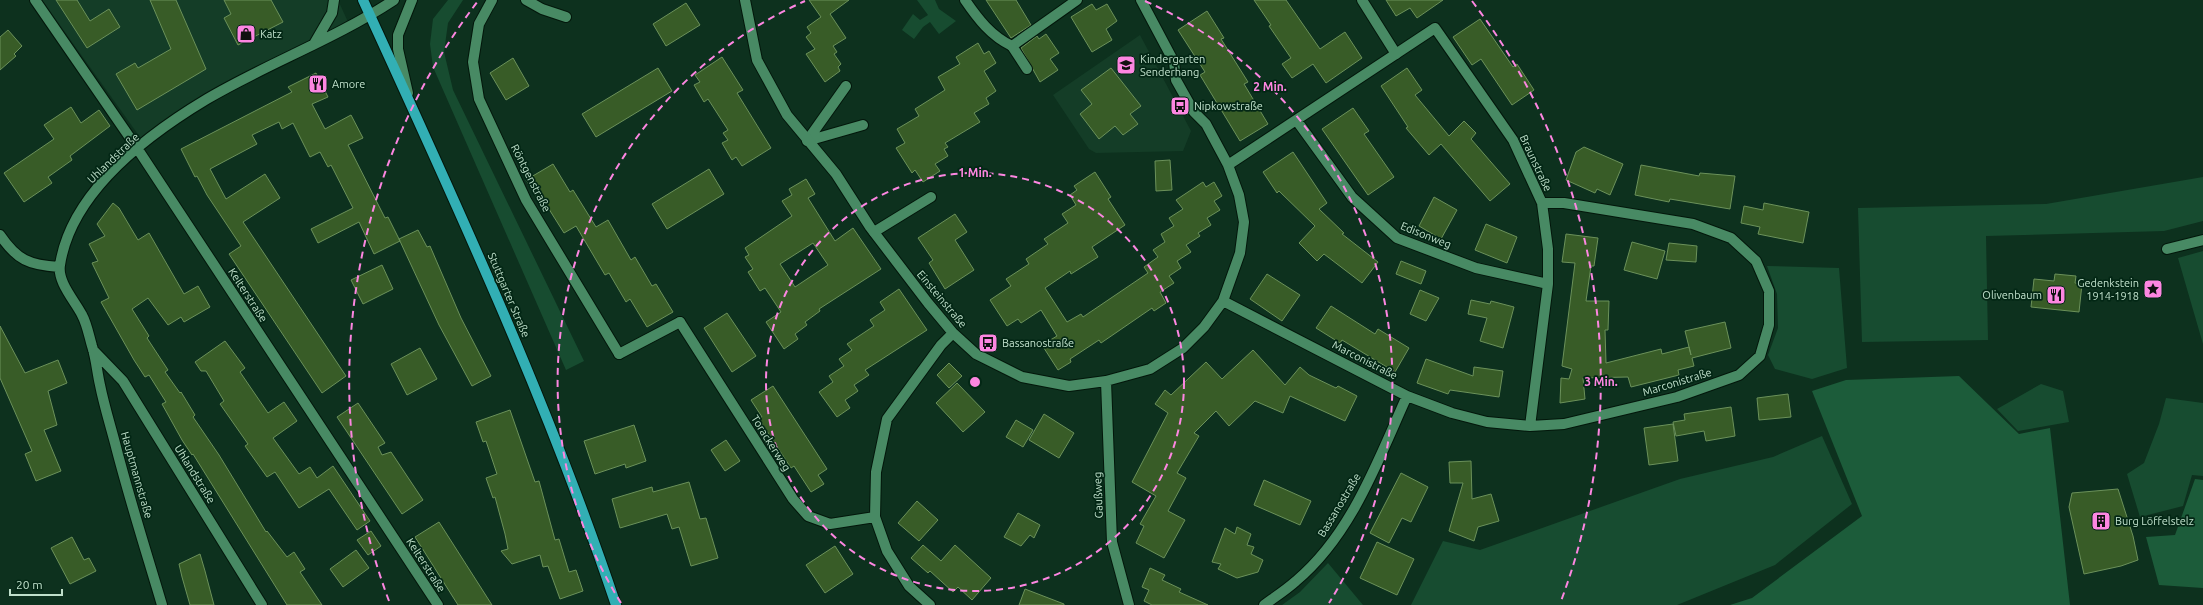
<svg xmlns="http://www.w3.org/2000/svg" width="2203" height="605" font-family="Ubuntu,sans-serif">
<rect width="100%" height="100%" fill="#0d311e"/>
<path fill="#143d27" d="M42,0H338L348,22L142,140Z
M1140,35L1191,131L1183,151L1096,153L1089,149L1053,95Z"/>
<path fill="#174c30" d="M448,0H463L448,23L444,52L453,90L584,361L566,370L433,67L430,44L433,19Z
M917,0H935L939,9L956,21L939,34L930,22L923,27L914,39L902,30L913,14L920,20L928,15Z
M2203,177V221L2164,231L1986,236L1988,340L1862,342L1858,208L2046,204Z
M2203,251V344L2178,258Z
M1767,266L1839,268L1847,368L1812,379L1775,369L1768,355L1778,328L1777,294Z
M2041,384L2063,391L2069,422L2018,431L1997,409Z
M2166,398L2203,403V476L2192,475L2183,506L2140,517L2127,474L2144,463L2159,424Z
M1822,436L1852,504L1775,565L1677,605H1411L1443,541L1480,550L1680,479L1773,457Z
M1328,563L1363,605H1282L1300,592Z"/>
<path fill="#1c5c3a" d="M1959,376L2019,434L2050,428L2070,605H1730L1752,598L1862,516L1812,391L1846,380Z
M2195,479L2203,480V588L2159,585L2146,537L2175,535Z"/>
<path fill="#385c27" stroke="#6b915a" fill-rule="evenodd" d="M56,0H77L90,21L109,9L120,27L87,48Z
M150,0H176L206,69L137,110L116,74L135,63L138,68L171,49Z
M224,0H271L283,22L238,45L224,18L231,14Z
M809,0H849L830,14L846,38L833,46L837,52L834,54L841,64L838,67L840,71L825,82L806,54L815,49L806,37L811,33L807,27L821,17Z
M986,0H1016L1031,25L1011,38Z
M1254,0H1286L1320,49L1345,32L1362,58L1326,83L1313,64L1292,78L1282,64L1291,58L1269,26L1271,25Z
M1386,0H1443L1417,18L1410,8L1396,16Z
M686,3L700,25L666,46L653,24Z
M1092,4L1096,10L1107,4L1117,21L1106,29L1112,40L1092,52L1071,17Z
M1207,11L1224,38L1221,39L1248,82L1244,84L1268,124L1240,141L1200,75L1205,72L1178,30Z
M1480,19L1513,67L1517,64L1534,90L1512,105L1481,59L1472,65L1453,37Z
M8,30L22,46L14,54L16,56L0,70V37Z
M1046,34L1059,53L1050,59L1058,70L1040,82L1021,48L1037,36L1039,39Z
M978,43L984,54L989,51L996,63L984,71L996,91L986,98L989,104L974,113L980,122L945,143L948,147L944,149L948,156L935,164L940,171L923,182L915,170L912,173L896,148L905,143L897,129L919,116L915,109L945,90L938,77L960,64L956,57Z
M722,57L743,90L737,93L771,148L742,166L736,157L732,160L722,143L728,140L723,133L728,130L708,99L704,102L694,85L700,82L695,75Z
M513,58L529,86L506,100L490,73Z
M658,68L672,91L596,137L582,114Z
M1111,68L1141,106L1130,114L1138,124L1123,135L1115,126L1099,139L1080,114L1092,104L1081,90Z
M1407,68L1422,90L1415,95L1449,136L1464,121L1476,133L1471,139L1510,184L1490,201L1441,144L1429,155L1406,128L1408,127L1381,86Z
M316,73L328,97L312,104L325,129L351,115L363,138L348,145L385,218L388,217L400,241L374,254L359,222L318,243L311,229L353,208L331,165L328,167L320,152L310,157L293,123L282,129L279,122L252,135L257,144L210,169L226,199L265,174L280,198L243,222L346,376L322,393L229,254L241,246L207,195L197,176L195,177L181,149L292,92L288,87Z
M71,107L81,123L99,110L110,126L70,156L72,160L48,177L52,183L24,202L4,173L54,139L44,125Z
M1353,108L1369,131L1364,134L1394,177L1368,195L1322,129Z
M1584,147L1623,164L1610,195L1597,189L1595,193L1566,180L1576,152Z
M1293,152L1327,203L1319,209L1344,233L1342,234L1378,262L1362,283L1324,254L1317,261L1299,243L1315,226L1279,191L1277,193L1263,172Z
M1170,160L1172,190L1156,191L1155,161Z
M553,164L570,192L573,190L596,227L608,220L631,260L635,257L652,286L656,284L673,312L647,327L630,299L626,302L609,273L605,275L576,226L564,233L547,206L543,208L526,180Z
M1641,165L1699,176L1700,173L1735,176L1730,209L1670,199L1669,202L1635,195Z
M709,169L724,194L667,229L652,204Z
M1095,172L1111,197L1108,199L1125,225L1092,247L1098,257L1071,274L1070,271L1045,288L1067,322L1081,314L1083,317L1148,273L1144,267L1158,257L1153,250L1165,242L1161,234L1174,226L1169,218L1183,209L1176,200L1203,182L1206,187L1214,182L1222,196L1214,201L1220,210L1207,218L1211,225L1198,233L1200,236L1186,245L1191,252L1177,261L1181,268L1169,276L1174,283L1160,292L1166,303L1154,311L1152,308L1101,343L1099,340L1070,359L1071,362L1058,370L1042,345L1057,336L1041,310L1021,323L1018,319L1007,326L990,300L1011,286L1006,279L1029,264L1026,259L1048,244L1044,239L1068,223L1062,214L1076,205L1070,195L1077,190L1074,186Z
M806,179L815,194L808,198L835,241L853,228L881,269L819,309L820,311L805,322L807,325L795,334L798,339L784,349L766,322L781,312L765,288L760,291L748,272L753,269L745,257L749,255L745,248L792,216L782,201L792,195L789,189ZM813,243L828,265L795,287L780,264Z
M1434,197L1457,210L1441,239L1419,226Z
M113,203L119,208L138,240L149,233L184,294L198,286L210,307L184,322L181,317L168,325L148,298L132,309L149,336L147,338L168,370L165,372L180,393L181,392L195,415L193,417L219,455L266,532L267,531L287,557L294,552L305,569L300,572L322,605H287L193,454L192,455L182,440L162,404L166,402L149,375L145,377L134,360L101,302L109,298L92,263L98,261L89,244L105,236L97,224Z
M1764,203L1809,212L1803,243L1758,234L1760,227L1741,223L1744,206L1763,210Z
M955,214L967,232L955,240L974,270L945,289L929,263L933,260L918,238Z
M1486,224L1517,237L1507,263L1475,250Z
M418,230L427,247L430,246L461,318L491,376L472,386L439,325L399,239Z
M1566,234L1598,238L1594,266H1591L1586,301H1609L1608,330H1605L1606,363L1661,349L1662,354L1689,347L1691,355L1685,331L1725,322L1731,348L1692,358L1694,366L1678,370L1679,375L1631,387L1628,377L1583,378L1585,399L1560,403L1561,378L1569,379L1572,369L1562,366L1575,263L1562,262Z
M1632,242L1665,251L1657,279L1624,270Z
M1669,243L1697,246L1696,262L1666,260Z
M1401,261L1426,271L1421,284L1396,274Z
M382,265L393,289L363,304L351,280Z
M1267,274L1300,295L1282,321L1250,299Z
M2055,274L2076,276L2075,283L2082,284L2079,312L2031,307L2034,279L2054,281Z
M899,289L927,330L865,370L869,375L854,385L858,391L845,400L850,408L837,417L819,392L833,382L829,376L844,366L839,359L852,350L847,344L874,326L870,320L885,310L880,302Z
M1420,290L1439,298L1426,321L1410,314Z
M1471,300L1490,304L1491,301L1514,307L1503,348L1480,341L1487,318L1468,314Z
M1331,306L1375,334L1378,329L1409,348L1395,372L1342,340L1340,343L1316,328Z
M727,313L756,356L732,372L704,328Z
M0,326L25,373L58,360L67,383L48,391L57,425L44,430L61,471L36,481L25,454L32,451L0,378Z
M225,341L245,368L240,372L268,413L284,402L297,421L273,438L299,474L310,467L317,478L333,466L370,521L357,530L329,489L299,508L275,472L267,477L245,446L248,444L220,404L224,401L206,371H201L195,362Z
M420,348L437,379L407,395L391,364Z
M1253,350L1285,385L1300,367L1309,375L1336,388L1338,386L1357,396L1345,421L1290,396L1283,413L1255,401L1229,426L1216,411L1194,433L1199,436L1177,473L1186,478L1168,511L1185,520L1164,558L1136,543L1144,526L1140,524L1156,496L1132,482L1168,413L1155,404L1165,390L1171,395L1206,362L1222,379Z
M1426,359L1473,376L1474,367L1503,371L1499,397L1450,390L1448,394L1417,383Z
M949,363L962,376L949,388L937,375Z
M957,383L985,412L963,432L936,403Z
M773,386L827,469L818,475L824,484L811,492L794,466L791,468L759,419L762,417L751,400Z
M1788,394L1791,417L1759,420L1757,398Z
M358,403L385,443L378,447L382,455L391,452L423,500L402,514L337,417Z
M1731,407L1735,436L1706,441L1704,431L1676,436L1673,422L1685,420L1684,414Z
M510,410L535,482L539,481L555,540L559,539L569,572L576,570L583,591L560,599L548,566L543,567L540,555L512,564L501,551L508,549L505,534L495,497L493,498L486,478L497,474L486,441L483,442L476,422Z
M1044,414L1074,433L1059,458L1029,440Z
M1016,420L1033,430L1023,447L1006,437Z
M1673,424L1678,461L1649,465L1644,428Z
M634,425L646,461L626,468L625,464L595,474L584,441Z
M726,440L740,461L725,471L711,450Z
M1471,461L1472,499L1491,494L1499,521L1478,527L1474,541L1449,531L1463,483H1450L1449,462Z
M1401,473L1428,487L1411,522L1402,518L1389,543L1370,533Z
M1264,480L1311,501L1300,525L1254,505Z
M689,482L700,519L706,518L718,558L691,566L679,527L672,529L667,514L620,528L612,499L652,487L653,492Z
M2118,489L2133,536L2138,560L2121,566L2084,574L2069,507L2072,493Z
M917,501L938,520L919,541L898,523Z
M1018,513L1040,525L1034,538L1030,535L1021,546L1004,537Z
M439,522L492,605H458L415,537Z
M1237,527L1251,534L1247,545L1254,547L1251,554L1263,560L1258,572L1237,578L1218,569L1221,564L1212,562L1225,528L1235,534Z
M371,531L381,546L368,555L357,540Z
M72,537L84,560L89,558L96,571L70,584L51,548Z
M1377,542L1414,559L1397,595L1360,578Z
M923,545L941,561L955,545L991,578L972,600L958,587L953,592L930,571L928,573L911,558Z
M835,546L853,574L825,593L806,565Z
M356,550L369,568L343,587L330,569Z
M200,554L205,571L214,605H190L182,577L179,564Z
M1150,568L1165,575L1162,580L1181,589L1179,592L1208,605H1152L1144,601L1149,590L1142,587Z
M1025,589L1064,604V605H1019Z"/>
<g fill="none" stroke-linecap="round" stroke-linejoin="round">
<g stroke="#03170b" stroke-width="12">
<path id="lane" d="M35,0L137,148
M526,0L542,9L566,17
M1362,0L1396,54
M1027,69L1012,46L1077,0
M807,141L846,86
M807,141L863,125
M874,232L931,197
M2167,249L2203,240
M619,354L680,322"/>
</g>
<g stroke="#03170b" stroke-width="12">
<path id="street" d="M492,0L479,24L473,62L479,99L526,200L619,354
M745,0L757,60L787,115L836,174L870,227L928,303L953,333L976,354L1022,377L1069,386L1106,381L1150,369L1183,348L1204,327L1223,301L1240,253L1244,222L1239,195L1228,165L1206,124L1194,112L1176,80L1174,62L1141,0
M965,0C978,19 991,36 1012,46
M314,44L332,13L334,0
M408,93L398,49V35L412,0
M1297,121L1352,197L1397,238L1476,268L1548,284
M137,148L438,605
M1228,165L1435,28L1513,140L1542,203L1548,249V284L1530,426
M0,235C17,260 29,265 59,267
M1223,301L1407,396L1452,413L1487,422L1530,426L1564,424L1677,397L1739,375L1760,356L1769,325V291L1756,261L1731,238L1693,224L1564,203H1542
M680,322L793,499L808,516L830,524L875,517
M93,350L123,381L262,605
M1106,381L1112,542L1129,605
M162,605C146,551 129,498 115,443C110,424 104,405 100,385C97,372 96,358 92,346C89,336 87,324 82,315C75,301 57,282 60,265C71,192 147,135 207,99C268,63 335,39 394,0
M930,605L909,586L887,551L875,517L876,472L887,419L941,345L953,333
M1264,605C1275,597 1286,590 1296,581C1352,534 1378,460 1407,396"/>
</g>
<g stroke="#03170b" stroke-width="12">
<path id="primary" d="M363,0C454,199 546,397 616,605"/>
</g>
<use href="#lane" stroke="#488a64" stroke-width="10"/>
<use href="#street" stroke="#488a64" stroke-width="10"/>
<use href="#primary" stroke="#32afb4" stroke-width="10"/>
</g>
<g fill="none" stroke="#fd86e1" stroke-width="2" stroke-dasharray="7 5">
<circle cx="975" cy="382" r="209"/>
<path d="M621 603A417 417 0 0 1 805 1M1145 1A417 417 0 0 1 1329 603"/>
<path d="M389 601A626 626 0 0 1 478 1M1472 1A626 626 0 0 1 1561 601"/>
</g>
<defs>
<g id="shop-square" transform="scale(1)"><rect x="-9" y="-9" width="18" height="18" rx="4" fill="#fd86e1" stroke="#032715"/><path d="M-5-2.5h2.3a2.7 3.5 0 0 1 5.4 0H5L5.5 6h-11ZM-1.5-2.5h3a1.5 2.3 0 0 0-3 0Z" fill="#111"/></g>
<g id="school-square" transform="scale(1)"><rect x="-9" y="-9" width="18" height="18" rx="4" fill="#fd86e1" stroke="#032715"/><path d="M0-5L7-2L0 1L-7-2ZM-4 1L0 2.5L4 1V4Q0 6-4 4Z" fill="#111"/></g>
<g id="restaurant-square" transform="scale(1)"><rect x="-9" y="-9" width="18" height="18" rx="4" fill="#fd86e1" stroke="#032715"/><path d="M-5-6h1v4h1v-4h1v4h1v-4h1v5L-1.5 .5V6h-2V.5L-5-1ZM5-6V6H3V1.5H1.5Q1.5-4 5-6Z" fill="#111"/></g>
<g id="bus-square" transform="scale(1)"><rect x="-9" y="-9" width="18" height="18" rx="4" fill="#fd86e1" stroke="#032715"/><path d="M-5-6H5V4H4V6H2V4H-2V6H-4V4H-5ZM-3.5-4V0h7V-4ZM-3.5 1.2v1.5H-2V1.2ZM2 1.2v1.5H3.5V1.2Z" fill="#111"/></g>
<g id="sight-square" transform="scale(1)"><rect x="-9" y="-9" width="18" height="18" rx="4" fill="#fd86e1" stroke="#032715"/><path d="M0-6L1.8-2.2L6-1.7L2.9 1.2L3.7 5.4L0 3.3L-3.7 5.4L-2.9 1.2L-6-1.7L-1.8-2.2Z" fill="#111"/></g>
<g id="building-square" transform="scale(1)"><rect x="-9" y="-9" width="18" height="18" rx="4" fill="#fd86e1" stroke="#032715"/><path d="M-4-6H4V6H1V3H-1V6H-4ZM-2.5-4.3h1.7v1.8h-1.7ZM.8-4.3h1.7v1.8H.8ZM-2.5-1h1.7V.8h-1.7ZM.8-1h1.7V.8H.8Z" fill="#111"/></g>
</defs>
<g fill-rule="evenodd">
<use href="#shop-square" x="246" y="34"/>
<use href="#school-square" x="1126" y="65"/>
<use href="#restaurant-square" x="318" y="84"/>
<use href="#bus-square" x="1180" y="106"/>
<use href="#sight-square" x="2153" y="289"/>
<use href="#restaurant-square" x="2056" y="295"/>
<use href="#bus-square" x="988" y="343"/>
<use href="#building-square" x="2101" y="521"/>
</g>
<g text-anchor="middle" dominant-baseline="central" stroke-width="3.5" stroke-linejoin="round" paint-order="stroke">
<g font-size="11" fill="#c0e0cb" stroke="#032715" text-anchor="start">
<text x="260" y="34">Katz</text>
<text x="1140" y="59">Kindergarten<tspan x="1140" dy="13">Senderhang</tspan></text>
<text x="332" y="84">Amore</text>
<text x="1194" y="106">Nipkowstraße</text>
<text x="2139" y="283" text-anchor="end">Gedenkstein<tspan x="2139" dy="13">1914-1918</tspan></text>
<text x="2042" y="295" text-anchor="end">Olivenbaum</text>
<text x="1002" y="343">Bassanostraße</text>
<text x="2115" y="521">Burg Löffelstelz</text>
</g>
<g font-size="11" fill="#c0e0cb" stroke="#032715">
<text transform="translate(113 158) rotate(-44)">Uhlandstraße</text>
<text transform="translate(1536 163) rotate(65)">Braunstraße</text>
<text transform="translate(531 178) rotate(63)">Röntgenstraße</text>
<text transform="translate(1426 235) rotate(22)">Edisonweg</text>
<text transform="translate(248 295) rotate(57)">Kelterstraße</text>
<text transform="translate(509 295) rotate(67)">Stuttgarter Straße</text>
<text transform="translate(942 299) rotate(50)">Einsteinstraße</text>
<text transform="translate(1365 360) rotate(27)">Marconistraße</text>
<text transform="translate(1677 382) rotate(-17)">Marconistraße</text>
<text transform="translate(771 443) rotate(58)">Torackerweg</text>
<text transform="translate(195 474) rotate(58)">Uhlandstraße</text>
<text transform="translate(137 475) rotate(74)">Hauptmannstraße</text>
<text transform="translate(1098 495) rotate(-92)">Gaußweg</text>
<text transform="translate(1339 505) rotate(-59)">Bassanostraße</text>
<text transform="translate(426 565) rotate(57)">Kelterstraße</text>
</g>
</g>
<circle cx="975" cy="382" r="6" fill="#fd86e1" stroke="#032715" stroke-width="2"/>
<g font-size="12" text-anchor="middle" font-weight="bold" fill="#fd86e1" stroke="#032715" stroke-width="3.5" stroke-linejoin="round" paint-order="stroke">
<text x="1270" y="91">2 Min.</text>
<text x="975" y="177">1 Min.</text>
<text x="1601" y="386">3 Min.</text>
</g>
<path d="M10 589v6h52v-6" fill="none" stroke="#c0e0cb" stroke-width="2"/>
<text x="16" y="589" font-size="12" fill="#c0e0cb" stroke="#032715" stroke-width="3" paint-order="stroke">20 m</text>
</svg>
